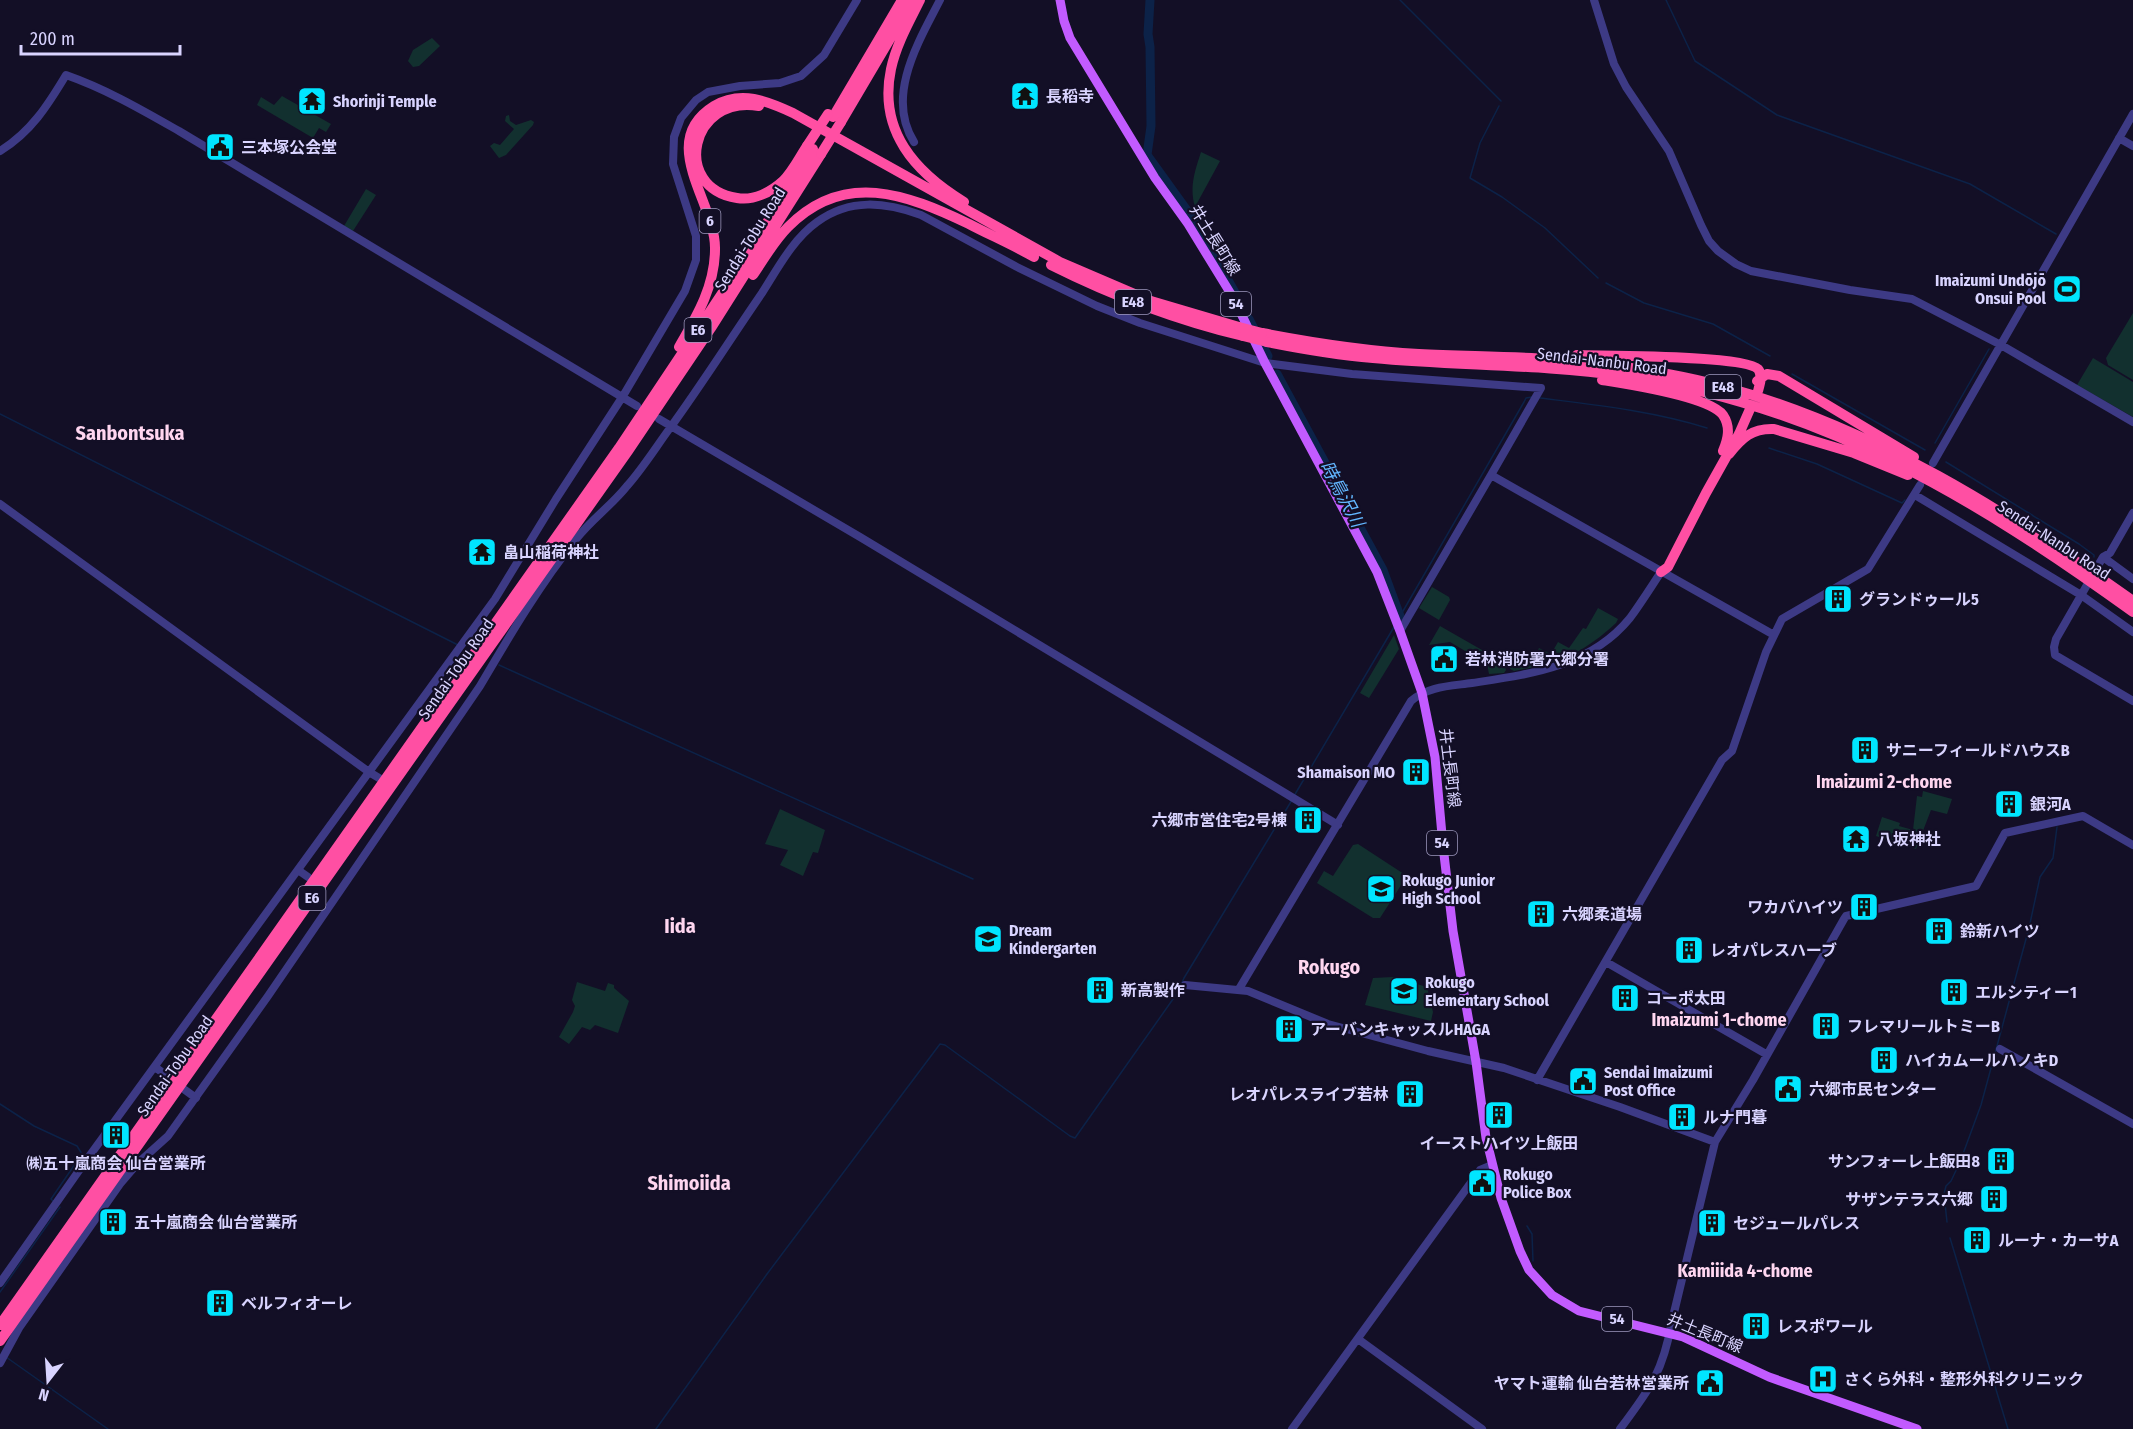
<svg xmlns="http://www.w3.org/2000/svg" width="2133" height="1429" font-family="'Fira Sans Condensed','Noto Sans JP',sans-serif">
<rect width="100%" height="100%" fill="#130f26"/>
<path fill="#12302f" d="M432,38L440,46L419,66L413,67L408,61L413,50Z
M282,96L331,124L326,132L319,128L313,138L257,105L261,97L274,105Z
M509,115L510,121L516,125L531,120L534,122L533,125L506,155L499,158L490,146L494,143L500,145L514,129L505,121L506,116Z
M1201,152L1220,161L1195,207C1189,187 1195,171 1201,152Z
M366,189L376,195L353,231L344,226Z
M2133,313V380L2108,365L2106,358Z
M2093,358L2133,382V417L2077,385Z
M1432,587L1449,597L1450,600L1439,620L1419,608Z
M1598,608L1618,619L1616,623C1584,653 1557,664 1514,671L1510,669L1509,661L1516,650L1533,659L1539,648L1551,654L1558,642L1569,648L1583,628L1586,629Z
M1440,626L1503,662L1506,670L1504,673L1489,674L1487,664L1450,642L1429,645Z
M1394,635L1399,649L1369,698L1360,693Z
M1923,791L1952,799L1947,814L1931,810L1916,849L1876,836L1882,817L1900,823L1899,826L1913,830L1917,796L1922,797Z
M780,809L825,830L818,853L813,852L803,876L780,865L788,850L765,844Z
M1358,844L1407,876L1380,918H1373L1317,883L1324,871L1333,876L1353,845Z
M1393,977L1427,987L1433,1012L1431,1021L1365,1005L1373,978Z
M577,982L605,991L608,983L614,985V988L629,1001L618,1033L595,1025L590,1030L582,1027L569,1044L559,1037L573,1012L575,1006L572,1000Z"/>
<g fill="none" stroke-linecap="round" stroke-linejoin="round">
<path stroke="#0c2248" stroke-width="1.5" d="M1400,0L1501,101
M1666,0L1695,61L1777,115L1970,184L2056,234
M1499,106L1480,143L1470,178L1502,197L1545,228L1598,278
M1606,283L1644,303L1713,324L1770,356
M1792,374L1925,450
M1540,398C1596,405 1653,411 1707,428
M0,414L458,645
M1935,443L1989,349
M1769,448L1817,464L1902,503L1905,500
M1946,462L2079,544L2094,555V557
M1399,618L1524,402L1526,398L1532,397
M499,665L973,879
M1294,796L1394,627
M0,1104L34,1126L77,1146L82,1154L51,1199L53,1201
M1947,1222L1944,1194L1946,1186L1951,1181L1960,1162L1981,1105L2029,928L2040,877L2053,858L2057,827
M1527,1226L1532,1234L1533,1261
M1950,1238L2008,1429
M0,1292L60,1207
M6,1357L108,1429
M656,1429L767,1274L940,1044L945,1045L1070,1136L1075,1138L1178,992L1184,978L1292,800"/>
<path stroke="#0c2248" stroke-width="9" d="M1150,0L1148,34L1150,47L1151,126L1147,155L1191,216
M1196,223L1242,305
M1249,319L1268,356
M1277,374L1383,570L1400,616"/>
<path stroke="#3d3a85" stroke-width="8" d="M1594,0L1614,64L1626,87L1669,151L1701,225L1709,241L1718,251L1736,264L1751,271L1850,290L1912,299L2001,345L2133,422
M2119,138L2133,146
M914,142C885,96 919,41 940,0
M0,151C31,132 48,105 66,75C106,89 142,110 179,131L637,406
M659,419L860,537L1338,825
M1933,463L2133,114
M1915,495L2081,595L2133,632
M0,504L369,772L379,778
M2103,557L2133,579
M2096,569L2103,557L2110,553L2133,513
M2087,585L2056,639L2054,647L2055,655L2133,701
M1400,631L1491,475L1774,635
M298,870L308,877
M1606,962L1766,1054
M1185,985L1248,991L1328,1024L1428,1051L1504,1068L1620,1107L1715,1142
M1239,989L1411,701C1428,686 1451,686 1472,683C1531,674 1590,667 1630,618C1641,603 1651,587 1661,572
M2000,1049L2133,1124
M155,1067L167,1076
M1537,1080L1722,760L1732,751L1766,652L1782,619L1868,569L1920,485
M185,1090L196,1098
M0,1283L85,1162L495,599L556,499L623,396L685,291L696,260V236L673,164L674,137L681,118L696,100L708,92L740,86L780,83L801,76L824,55L857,0
M1358,1339L1482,1429
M0,1363L19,1328L120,1184L138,1163L168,1136L268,996L480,686C510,635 540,584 577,538C592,519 612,505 627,486C643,468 656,447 670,428C702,384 731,338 762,293C778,268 793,239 817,222C850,198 885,202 921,215L1017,267L1097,306L1140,323L1265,363L1352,374L1541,388L1491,475
M1292,1429L1480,1170L1492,1165
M1620,1429C1650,1389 1663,1372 1672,1321L1715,1142L1753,1080L1844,919L1846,916L1976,886L2005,833L2083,816L2133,845"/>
<path stroke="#c25bff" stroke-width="9" d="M1060,0L1064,21L1070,38L1155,178L1188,224L1234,299L1265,363L1377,572L1400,631L1422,693L1435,757L1443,846L1453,931L1476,1062L1486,1138L1501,1198L1520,1251L1529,1270L1552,1295L1579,1311L1683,1337L1769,1377L1917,1429"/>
<path stroke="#ff4fa3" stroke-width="10" d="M920,0C909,22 896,45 891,69C878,131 915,172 964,202
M759,106C690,94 671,188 737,198C754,201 771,192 783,181C793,171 799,158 807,146
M833,117L902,0
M841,122L913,0
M1051,265C1113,296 1176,320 1243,336
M753,275C764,259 774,241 788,227C844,170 906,194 969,224C990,235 1013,245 1034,257
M1262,333C1314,343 1366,351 1419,354C1480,357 1541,356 1601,364C1643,369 1685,376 1725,387C1875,428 2008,512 2133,601
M1267,342C1302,349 1337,355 1373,358C1456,366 1540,364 1623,376C1821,405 1974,497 2133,612
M679,347C697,316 715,286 715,249C716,203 656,142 714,106C741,90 767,101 793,113L1060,262L1151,301L1239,327
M1577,355C1605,356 1744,355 1758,369C1763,375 1760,384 1758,391
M1602,380C1627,384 1708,396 1723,415C1731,427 1728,439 1723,451
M1757,381L1767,374L1779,376L1914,457
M1729,454C1742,438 1752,428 1774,429L1854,453L1908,475
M1661,572L1668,567L1706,493L1739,434L1750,409
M0,1325L619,448L733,277L813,149
M0,1341L628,451L711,328L821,154"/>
<path stroke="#ff4fa3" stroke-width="10" d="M807,146L828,114
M821,154L841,122
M1239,327L1262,333
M1243,336L1267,342"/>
</g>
<defs>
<g id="temple-square" transform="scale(1.5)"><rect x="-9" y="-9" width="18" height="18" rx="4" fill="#00e5ff" stroke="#130f26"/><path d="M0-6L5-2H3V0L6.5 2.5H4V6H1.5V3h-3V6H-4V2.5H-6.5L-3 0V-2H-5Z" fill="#111"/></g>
<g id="civic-square" transform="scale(1.5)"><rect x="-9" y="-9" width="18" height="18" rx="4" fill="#00e5ff" stroke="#130f26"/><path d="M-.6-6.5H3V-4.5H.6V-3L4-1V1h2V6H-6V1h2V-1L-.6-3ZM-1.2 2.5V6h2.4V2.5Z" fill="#111"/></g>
<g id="stadium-square" transform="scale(1.5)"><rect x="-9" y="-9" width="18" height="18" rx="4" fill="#00e5ff" stroke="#130f26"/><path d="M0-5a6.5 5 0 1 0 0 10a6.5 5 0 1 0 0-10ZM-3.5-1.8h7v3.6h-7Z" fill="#111"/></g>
<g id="building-square" transform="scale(1.5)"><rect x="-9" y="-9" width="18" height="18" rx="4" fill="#00e5ff" stroke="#130f26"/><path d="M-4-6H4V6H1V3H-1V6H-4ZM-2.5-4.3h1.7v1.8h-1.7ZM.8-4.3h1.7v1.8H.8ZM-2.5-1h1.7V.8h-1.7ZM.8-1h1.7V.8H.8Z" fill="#111"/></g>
<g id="school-square" transform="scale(1.5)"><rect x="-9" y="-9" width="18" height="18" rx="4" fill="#00e5ff" stroke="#130f26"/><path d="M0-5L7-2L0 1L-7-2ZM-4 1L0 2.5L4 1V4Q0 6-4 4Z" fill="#111"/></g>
<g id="hospital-square" transform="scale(1.5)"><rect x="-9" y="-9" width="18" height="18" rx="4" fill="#00e5ff" stroke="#130f26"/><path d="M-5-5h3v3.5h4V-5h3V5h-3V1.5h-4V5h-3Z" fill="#111"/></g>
</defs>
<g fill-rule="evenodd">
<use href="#temple-square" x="1025" y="96"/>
<use href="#temple-square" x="312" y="101"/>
<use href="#civic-square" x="220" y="147"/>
<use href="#stadium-square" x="2067" y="289"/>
<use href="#temple-square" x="482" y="552"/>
<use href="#building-square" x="1838" y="599"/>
<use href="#civic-square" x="1444" y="659"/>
<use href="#building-square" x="1865" y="750"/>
<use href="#building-square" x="1416" y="772"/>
<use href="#building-square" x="2009" y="804"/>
<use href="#building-square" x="1308" y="820"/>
<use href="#temple-square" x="1856" y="839"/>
<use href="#school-square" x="1381" y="889"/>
<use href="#building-square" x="1864" y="907"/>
<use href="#building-square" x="1541" y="914"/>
<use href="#building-square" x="1939" y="931"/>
<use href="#school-square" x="988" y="939"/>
<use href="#building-square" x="1689" y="950"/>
<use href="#building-square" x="1100" y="990"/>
<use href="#school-square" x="1404" y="991"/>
<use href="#building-square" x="1954" y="992"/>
<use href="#building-square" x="1625" y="998"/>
<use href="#building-square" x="1826" y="1026"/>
<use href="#building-square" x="1289" y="1029"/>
<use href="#building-square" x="1884" y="1060"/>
<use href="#civic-square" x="1583" y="1081"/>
<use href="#civic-square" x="1788" y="1089"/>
<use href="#building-square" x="1410" y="1094"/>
<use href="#building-square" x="1499" y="1115"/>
<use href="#building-square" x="1682" y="1117"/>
<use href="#building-square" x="116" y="1135"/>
<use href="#building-square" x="2001" y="1161"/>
<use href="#civic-square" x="1482" y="1183"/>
<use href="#building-square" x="1994" y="1199"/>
<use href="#building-square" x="113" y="1222"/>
<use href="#building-square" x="1712" y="1223"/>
<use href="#building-square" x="1977" y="1240"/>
<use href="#building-square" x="220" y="1303"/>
<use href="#building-square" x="1756" y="1326"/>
<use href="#hospital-square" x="1823" y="1379"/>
<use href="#civic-square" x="1710" y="1383"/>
</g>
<g text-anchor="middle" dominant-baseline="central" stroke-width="4.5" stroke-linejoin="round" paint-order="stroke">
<g fill="#130f26" stroke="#9e99be" stroke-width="1.5">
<rect x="699.5" y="209" width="21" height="24" rx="4.5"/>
<rect x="1115" y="290" width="36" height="24" rx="4.5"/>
<rect x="1221" y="292" width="30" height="24" rx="4.5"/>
<rect x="684.5" y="318" width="27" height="24" rx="4.5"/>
<rect x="1705" y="375" width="36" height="24" rx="4.5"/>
<rect x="1427" y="831" width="30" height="24" rx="4.5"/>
<rect x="298.5" y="886" width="27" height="24" rx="4.5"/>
<rect x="1602" y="1307" width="30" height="24" rx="4.5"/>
</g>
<g font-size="15" font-weight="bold" fill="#d9d4ff">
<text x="710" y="221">6</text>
<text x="1133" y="302">E48</text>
<text x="1236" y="304">54</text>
<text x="698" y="330">E6</text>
<text x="1723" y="387">E48</text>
<text x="1442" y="843">54</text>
<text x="312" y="898">E6</text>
<text x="1617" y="1319">54</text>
</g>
<g font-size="16" font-weight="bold" fill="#d9d4ff" stroke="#130f26" text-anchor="start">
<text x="1046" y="96">長稻寺</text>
<text x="333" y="101">Shorinji Temple</text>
<text x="241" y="147">三本塚公会堂</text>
<text x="2046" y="280" text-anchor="end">Imaizumi Undōjō<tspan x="2046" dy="18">Onsui Pool</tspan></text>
<text x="503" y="552">畠山稲荷神社</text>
<text x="1859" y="599">グランドゥール5</text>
<text x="1465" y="659">若林消防署六郷分署</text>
<text x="1886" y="750">サニーフィールドハウスB</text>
<text x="1395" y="772" text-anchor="end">Shamaison MO</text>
<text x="2030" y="804">銀河A</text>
<text x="1287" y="820" text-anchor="end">六郷市営住宅2号棟</text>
<text x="1877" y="839">八坂神社</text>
<text x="1402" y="880">Rokugo Junior<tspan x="1402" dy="18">High School</tspan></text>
<text x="1843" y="907" text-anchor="end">ワカバハイツ</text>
<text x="1562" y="914">六郷柔道場</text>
<text x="1009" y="930">Dream<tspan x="1009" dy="18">Kindergarten</tspan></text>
<text x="1960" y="931">鈴新ハイツ</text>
<text x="1710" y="950">レオパレスハーブ</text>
<text x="1425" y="982">Rokugo<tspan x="1425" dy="18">Elementary School</tspan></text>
<text x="1121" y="990">新高製作</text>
<text x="1975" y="992">エルシティー1</text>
<text x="1646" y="998">コーポ太田</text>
<text x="1847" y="1026">フレマリールトミーB</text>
<text x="1310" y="1029">アーバンキャッスルHAGA</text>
<text x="1905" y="1060">ハイカムールハノキD</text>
<text x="1604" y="1072">Sendai Imaizumi<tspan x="1604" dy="18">Post Office</tspan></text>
<text x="1809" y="1089">六郷市民センター</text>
<text x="1389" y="1094" text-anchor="end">レオパレスライブ若林</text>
<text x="1703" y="1117">ルナ門暮</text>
<text x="1499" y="1143" text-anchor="middle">イーストハイツ上飯田</text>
<text x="1980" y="1161" text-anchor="end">サンフォーレ上飯田8</text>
<text x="116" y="1163" text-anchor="middle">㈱五十嵐商会 仙台営業所</text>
<text x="1503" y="1174">Rokugo<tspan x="1503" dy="18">Police Box</tspan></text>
<text x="1973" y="1199" text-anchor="end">サザンテラス六郷</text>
<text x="134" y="1222">五十嵐商会 仙台営業所</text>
<text x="1733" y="1223">セジュールパレス</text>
<text x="1998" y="1240">ルーナ・カーサA</text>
<text x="241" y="1303">ベルフィオーレ</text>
<text x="1777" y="1326">レスポワール</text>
<text x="1844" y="1379">さくら外科・整形外科クリニック</text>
<text x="1689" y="1383" text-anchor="end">ヤマト運輸 仙台若林営業所</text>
</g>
<g font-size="16" fill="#d9d4ff" stroke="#130f26">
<text transform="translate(750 239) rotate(-58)">Sendai-Tobu Road</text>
<text transform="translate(1215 240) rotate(58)">井土長町線</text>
<text transform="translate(1602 361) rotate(7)">Sendai-Nanbu Road</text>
<text transform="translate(2054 540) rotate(33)">Sendai-Nanbu Road</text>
<text transform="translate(456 669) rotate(-55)">Sendai-Tobu Road</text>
<text transform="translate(1450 768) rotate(83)">井土長町線</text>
<text transform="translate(175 1066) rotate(-55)">Sendai-Tobu Road</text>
<text transform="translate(1705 1333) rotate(22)">井土長町線</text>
</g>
<g font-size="18" font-style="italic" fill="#62b6ff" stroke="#130f26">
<text transform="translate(1342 494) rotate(62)">時鳥沢川</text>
</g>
<g font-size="18" font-weight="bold" fill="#ffd6f0" stroke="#130f26">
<text x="1884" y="782">Imaizumi 2-chome</text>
<text x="1719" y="1020">Imaizumi 1-chome</text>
<text x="1745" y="1271">Kamiiida 4-chome</text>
</g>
<g font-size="20" font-weight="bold" fill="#ffd6f0" stroke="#130f26">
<text x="130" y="433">Sanbontsuka</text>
<text x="680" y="926">Iida</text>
<text x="1329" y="967">Rokugo</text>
<text x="689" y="1183">Shimoiida</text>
</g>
</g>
<g transform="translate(48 1381) rotate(197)" stroke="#130f26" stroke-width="4.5" paint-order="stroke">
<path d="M0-4.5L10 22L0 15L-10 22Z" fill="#d9d4ff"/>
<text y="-9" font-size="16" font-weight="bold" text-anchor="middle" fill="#d9d4ff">N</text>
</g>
<path d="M21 45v9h159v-9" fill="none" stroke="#d9d4ff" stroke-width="3"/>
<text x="30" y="45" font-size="18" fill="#d9d4ff" stroke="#130f26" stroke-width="4.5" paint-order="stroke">200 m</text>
</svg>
